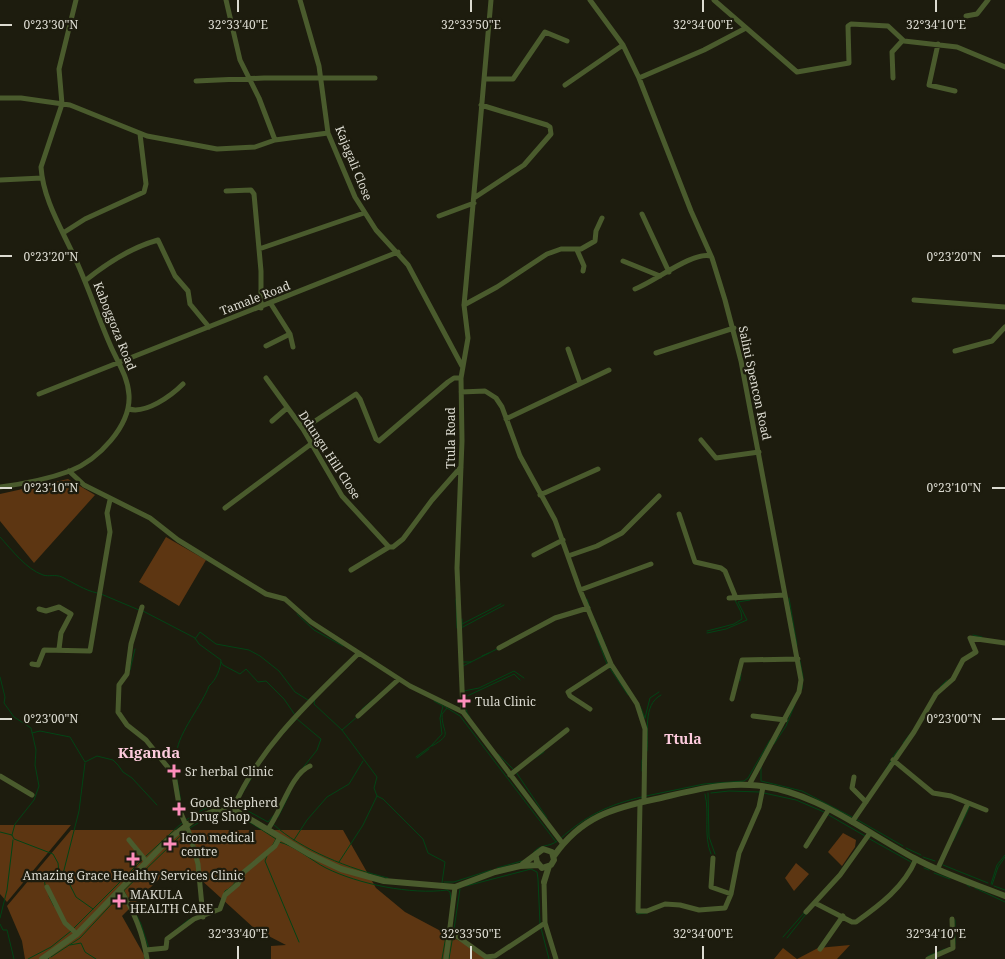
<svg xmlns="http://www.w3.org/2000/svg" width="1005" height="959" font-family="'Noto Serif',serif">
<rect width="100%" height="100%" fill="#1d1c0e"/>
<path fill="#5d3612" d="M68,479L95,495L34,563L0,521V494Z
M166,537L206,560L179,606L139,582Z
M0,825H71L7,902L0,894Z
M71,830H343L376,888L405,912L484,954L489,959H271V946L286,945L255,929L199,878L180,871L164,874L122,916L144,955V959H25L22,941L7,906Z
M843,833L856,840L855,847L842,866L828,852Z
M796,863L809,874L794,891L785,878Z"/>
<path fill="#5f350d" d="M850,945L837,959H774L783,948L797,959L818,948Z"/>
<g fill="none" stroke-linecap="round" stroke-linejoin="round">
<path stroke="#024415" stroke-width="1" d="M0,537C12,550 26,569 43,575C49,577 55,574 62,577C74,583 84,590 97,593
M101,594L139,610
M789,598L797,645
M456,599L457,628
M587,599L590,608
M143,611L195,638L199,644L221,660C221,668 216,680 209,686C203,703 178,734 177,751
M297,614L314,630L343,646
M462,619V628
M595,620L607,649
M462,624L501,604
M463,627L504,605
M707,631L734,624L742,619L741,612L735,600
M707,633L726,629L747,620L738,602L750,600
M596,635L607,664
M973,635L982,637
M195,639L200,632L216,644L249,650L260,656L279,671L295,692L308,700
M482,656L489,653
M800,661L803,677L802,689
M221,662L223,665L240,674L246,669L258,682L266,681L284,699L295,715
M463,662H471
M463,666L497,649
M609,667L628,695
M130,670L135,649
M0,677L5,697L4,703L14,717L31,728L36,750L35,765L39,786L34,800L15,824L12,835
M740,681L741,674
M940,687L947,680
M464,691L479,688L514,671L524,678
M465,697L512,675L514,674L520,680
M315,699L314,704L342,730L377,777L374,788L377,796L383,799L423,839L428,853L445,862L442,883
M465,700L467,713L470,717
M640,706L645,718
M447,708L460,716L556,842
M362,709L374,699
M645,718L650,698L659,692
M297,719L321,739L317,750L291,783L281,807L268,822L237,805L239,799L268,750Z
M342,730L357,717
M32,733L40,731L70,737L85,762L97,756L113,760L118,765L123,772L132,778L157,805
M903,743L910,734
M774,744L786,726L795,704
M432,746C454,733 442,735 442,714L447,708L444,706
M647,751C649,733 642,705 661,695
M498,754L513,769
M416,757L431,746L442,734L440,718L443,706L434,701
M893,757L898,750
M417,758L429,749
M535,758L544,752
M167,763L176,774L181,802
M761,767V781L802,791L852,817
M642,771V760
M516,772L547,818
M884,772L891,761
M708,793L709,837L715,854
M711,793L729,791L760,792
M764,793L796,800L824,812
M705,794C710,814 703,835 711,854
M646,796L704,784L744,781L748,778L770,740
M231,814L251,823L276,839C269,855 255,858 244,870C237,878 235,886 225,891L222,906L214,912L204,913L196,849L188,829L208,817Z
M827,814L865,836
M278,817L290,793
M856,819L903,846
M186,820L204,809L229,804L235,800
M273,824C301,850 350,869 388,878
M186,831C199,845 201,896 202,915L188,920L166,938L167,947L149,949L141,924L124,891Z
M0,832L12,835L14,839L53,854L58,863L59,873L66,877L76,897L93,909
M868,838L911,862
M560,839C585,816 610,804 642,797
M294,840L307,820L327,797L349,784L363,761
M953,841L970,806
M279,842C294,845 312,861 326,868C358,884 411,895 447,890
M906,848L921,855
M533,853C540,843 549,848 557,841
M267,856L265,861L299,942
M145,857L182,823
M923,857L935,861
M339,862L363,825L377,796
M943,865L988,883
M497,868L522,861
M924,868L929,870
M934,873L950,879
M63,874L79,811L85,763
M44,876L45,885
M444,882H454L491,870
M991,884L997,865L1005,855
M967,885L970,887
M992,885L998,867L1005,857
M466,886L531,869L537,872L538,879L540,924
M994,886L1005,890
M975,888L1005,902
M447,890L450,892L451,900
M49,896L54,906
M637,914L647,913
M0,918L7,890L13,840
M955,920V944
M0,924L3,930H7L14,959
M74,928L142,860
M541,928L549,959
M454,929L460,889
M783,937L804,913
M787,938L806,914
M70,945L81,943L85,952L96,959
M928,956L945,949
M51,957L80,938L120,895L123,898
M28,959L51,947L71,931
M48,959L49,958
M442,959L446,936
M449,959L453,935"/>
<path stroke="#4a5b2d" stroke-width="5" d="M226,0L240,60L259,98L275,140
M300,0L319,66L328,133L355,197L376,230L408,265L462,366
M491,0L466,284L464,305L468,338L461,378L462,441L457,568L463,712L563,844
M590,0L623,45L639,78L691,211L712,258L725,300L741,361L801,680L799,692L749,785
M714,0L797,72L849,63L848,26L851,24L888,26L904,41L957,47L1005,67
M966,16L977,14L988,0
M938,44L929,85L955,91
M639,78L704,50L746,28
M893,78L892,52L903,40
M484,79H513L545,32L567,41
M196,81L264,78H375
M565,85L623,45
M0,98H21L70,105L147,136L217,149L255,147L275,140L328,133
M0,180L42,178
M226,191L251,190L254,194L261,271V308
M474,198L524,165L551,134L550,127L547,125L481,105
M642,214L669,272
M439,216L474,203
M63,233L85,219L144,192L146,184L140,134
M259,249L364,213
M577,250L584,266L583,271
M623,261L660,276
M86,280C106,264 133,247 158,240L175,276L188,291L190,304L209,327
M635,289C654,282 693,251 711,256
M914,300L1005,307
M271,304L290,334L293,347
M464,305L497,287L547,254L561,249H581L595,241L596,231L602,218
M266,346L290,334
M568,349L580,383
M955,351L992,341L1005,327
M656,353L734,328
M266,378L303,429L342,496L389,547H393L403,539L432,500L461,467
M461,392L485,391L496,398L502,407L520,456L555,520L580,590L611,664L637,704L645,729L644,801
M39,394L398,252
M129,409C146,414 171,396 183,384
M506,419L609,370
M272,421L287,408
M303,429L356,394L360,399L376,439L379,441L448,382L454,378H461
M701,440L716,458L759,452
M69,471L84,485L150,518L178,540L266,594L285,599L311,622L410,686L463,712
M0,487C23,484 48,479 70,471C98,460 131,426 129,395C128,378 119,364 112,349C98,318 88,285 73,254C60,226 43,198 41,167L62,104L59,69L76,0
M540,495L598,469
M225,508L311,444
M679,514L695,562L721,568L725,571L736,598
M534,555L563,540
M568,556L597,546L622,533L659,496
M351,570L389,547
M580,590L651,564
M729,598L785,595
M142,607L131,644L127,674L119,685L118,712L127,725L146,740L174,775L180,811L190,835L198,864L203,917
M39,609L46,611L59,607L71,614L61,633L59,649
M499,648L555,618L588,608
M32,664L38,665L44,650L90,651L110,532L107,513L110,500
M732,699L742,660L798,659
M590,709L570,696L568,692L611,664
M358,716L399,679
M753,716L785,720
M893,760L933,793L951,796L986,810
M510,775L567,730
M0,776L32,795
M854,777L852,788L866,802
M640,802L638,911H647L665,904L680,905L699,910L725,908L731,894L739,853L759,807L763,787
M233,809C259,747 311,700 358,654
M852,822L914,732L936,694L953,679L963,660L976,652L970,638L1005,643
M268,829C282,810 291,774 310,766
M129,840L147,862
M806,846L829,809
M713,858L711,887L731,894
M938,868L968,803
M544,882L545,923L556,959
M47,887L65,923L77,934
M120,889C134,911 143,933 147,959
M815,903L852,922H856C880,905 904,887 916,859
M806,912L840,875L870,833
M451,929L458,937L486,957L495,956L545,923
M820,949L843,916
M146,950L166,948L167,939L194,919L220,909L225,895L238,884L244,872L275,846L280,837
M446,959L455,887
M928,959L953,948L952,919"/>
<path stroke="#4a5b2d" stroke-width="6" d="M554,856C581,817 613,808 656,799C687,792 718,783 750,785C811,788 862,830 914,858C943,874 975,884 1005,896
M523,864L543,849L552,852L554,860L551,865L542,868L537,862L536,857
M544,882L549,866
M42,959L77,934L168,840L196,818L215,811L233,809L309,854L341,869L384,881L455,887L495,872L520,866L539,865"/>
</g>
<path fill="none" stroke="#dcdbd1" stroke-width="2" d="M238,0V12M471,0V12M703,0V12M936,0V12M0,25H12M0,256H12M992,256H1005M0,488H12M992,488H1005M0,719H12M992,719H1005M238,946V959M471,946V959M703,946V959M936,946V959"/>
<g fill="#fe8ebc" stroke="#1d1c0e" stroke-width="2">
<path d="M461.5 693.5h5v5h5v5h-5v5h-5v-5h-5v-5h5z"/>
<path d="M171.5 763.5h5v5h5v5h-5v5h-5v-5h-5v-5h5z"/>
<path d="M176.5 801.5h5v5h5v5h-5v5h-5v-5h-5v-5h5z"/>
<path d="M167.5 836.5h5v5h5v5h-5v5h-5v-5h-5v-5h5z"/>
<path d="M130.5 851.5h5v5h5v5h-5v5h-5v-5h-5v-5h5z"/>
<path d="M116.5 893.5h5v5h5v5h-5v5h-5v-5h-5v-5h5z"/>
</g>
<g text-anchor="middle" dominant-baseline="central" stroke-width="4.5" stroke-linejoin="round" paint-order="stroke">
<g font-size="12" fill="#dcdbd1" stroke="#1d1c0e">
<text transform="translate(354 163) rotate(68)">Kajagali Close</text>
<text transform="translate(255 298) rotate(-21)">Tamale Road</text>
<text transform="translate(115 326) rotate(68)">Kaboggoza Road</text>
<text transform="translate(755 383) rotate(78)">Salini Spencon Road</text>
<text transform="translate(450 438) rotate(-90)">Ttula Road</text>
<text transform="translate(330 455) rotate(57)">Ddungu Hill Close</text>
</g>
<g font-size="12" fill="#dcdbd1" stroke="#1d1c0e" text-anchor="start">
<text x="475" y="701">Tula Clinic</text>
<text x="185" y="771">Sr herbal Clinic</text>
<text x="190" y="802">Good Shepherd<tspan x="190" dy="14">Drug Shop</tspan></text>
<text x="181" y="837">Icon medical<tspan x="181" dy="14">centre</tspan></text>
<text x="133" y="875" text-anchor="middle">Amazing Grace Healthy Services Clinic</text>
<text x="130" y="894">MAKULA<tspan x="130" dy="14">HEALTH CARE</tspan></text>
</g>
<g font-size="14" font-weight="bold" fill="#fdcbdd" stroke="#1d1c0e">
<text x="683" y="738">Ttula</text>
</g>
<g font-size="15" font-weight="bold" fill="#fdcbdd" stroke="#1d1c0e">
<text x="149" y="752">Kiganda</text>
</g>
</g>
<g font-size="12" text-anchor="middle" fill="#dcdbd1" stroke="#1d1c0e" stroke-width="4.5" stroke-linejoin="round" paint-order="stroke">
<text x="51" y="29">0°23'30"N</text>
<text x="238" y="29">32°33'40"E</text>
<text x="471" y="29">32°33'50"E</text>
<text x="703" y="29">32°34'00"E</text>
<text x="936" y="29">32°34'10"E</text>
<text x="51" y="261">0°23'20"N</text>
<text x="954" y="261">0°23'20"N</text>
<text x="51" y="492">0°23'10"N</text>
<text x="954" y="492">0°23'10"N</text>
<text x="51" y="723">0°23'00"N</text>
<text x="954" y="723">0°23'00"N</text>
<text x="238" y="938">32°33'40"E</text>
<text x="471" y="938">32°33'50"E</text>
<text x="703" y="938">32°34'00"E</text>
<text x="936" y="938">32°34'10"E</text>
</g>
</svg>
